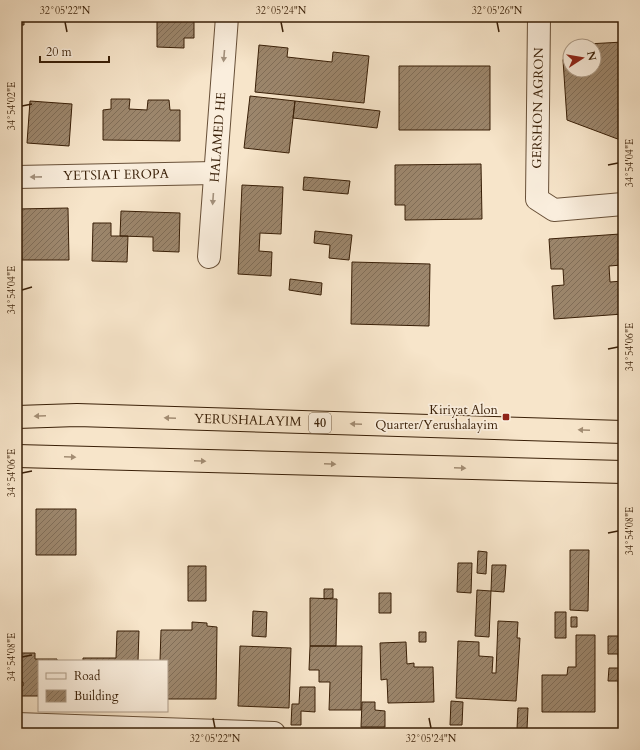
<svg xmlns="http://www.w3.org/2000/svg" width="640" height="750" font-family="Cardo,serif">
<defs>
<pattern id="building-hatch" width="6" height="6" patternUnits="userSpaceOnUse"><rect width="6" height="6" fill="#9c866c"/><path d="M-1 1l2-2M0 6l6-6M5 7l2-2" fill="none" stroke="#806d57"/></pattern>
</defs>
<rect width="100%" height="100%" fill="#f7e5ca"/>
<filter id="stains"><feTurbulence type="fractalNoise" baseFrequency=".005" numOctaves="4"/><feColorMatrix values="0 0 0 0 .2 0 0 0 0 .09 0 0 0 0 .02 0 0 0 .5 -.17"/></filter>
<radialGradient id="worn" r=".72"><stop offset=".6" stop-color="#630" stop-opacity="0"/><stop offset="1" stop-color="#630" stop-opacity=".3"/></radialGradient>
<path fill="url(#building-hatch)" stroke="#391f07" fill-rule="evenodd" d="M17,17H24V25H17Z
M157,17H194V38H184V48L157,47Z
M623,42V141L567,120L563,60L569,45ZM570,46H594V70H570Z
M259,45L288,48L287,57L332,62L333,52L369,56L364,103L255,92Z
M399,66H490V130H399Z
M250,96L295,101L289,153L244,148Z
M111,99H130L129,109L147,110L148,100H169L170,110H180V141L103,140V110L111,109Z
M30,101L72,104L69,146L27,143Z
M295,101L380,111L377,128L293,118Z
M481,164L482,219L405,220V205H395V165Z
M304,177L350,181L348,194L303,190Z
M242,185L283,187L281,234L260,233L259,251L272,252L271,276L238,274Z
M68,208L69,260H22L21,241H17V209Z
M121,211L180,213L179,252L153,251V237L120,236Z
M93,223H111V236H128L127,262L92,261Z
M315,231L352,235L349,260L329,258L330,245L314,243Z
M620,234L622,265L609,266L610,282L623,281V314L554,319L552,286L564,285L563,269H551L549,239Z
M352,262L430,264L429,326L351,324Z
M290,279L322,283L321,295L289,290Z
M36,509H76V555H36Z
M570,550H589L588,611L570,610Z
M478,551L487,552L486,574L477,573Z
M458,563H472L471,593L457,592Z
M492,565H506L504,592L491,591Z
M188,566H206V601H188Z
M324,589H333V598L324,599Z
M477,590L491,591L489,637L475,636Z
M379,593H391V613H379Z
M310,598L337,599L336,646H310Z
M622,601H623V713H619L618,681H608L609,668H619L618,654H608V636H622Z
M253,611L267,612L266,637L252,636Z
M555,612H566V638H555Z
M571,617H577V627H571Z
M498,621L518,622L517,638H520L516,701L456,698L458,641L479,642V656L493,657L492,673H496Z
M192,622L207,623V626L217,627L216,699H167V661H160L161,630H192Z
M17,628H19V643H17Z
M117,631H139L138,661H83V658H116Z
M419,632H426V642H419Z
M576,635H595V712H542V675H567L568,667H576Z
M406,642L407,664L414,663V667H433L434,702L388,703L387,679L381,680L380,643Z
M240,646L291,648L289,708L238,706Z
M310,646H362L361,710H329L330,682H319V670H309Z
M17,653H35V659H57V661H39V696H17V686H23V682H17Z
M300,687H315V712L301,711V725H291L292,704H299Z
M451,701L463,702L462,725H450Z
M362,702H375V710L385,711V727H361Z
M518,708H528L527,729H517Z"/>
<g fill="none" stroke-linecap="round" stroke-linejoin="round">
<g stroke="#685038" stroke-width="24">
<g id="minor">
<path d="M539,17L537,199L554,210L623,204"/>
<path id="s1" d="M17,177L214,173"/>
<path id="s2" d="M209,257L227,17"/>
<path d="M17,724L274,733"/>
</g>
</g>
<g stroke="#391f07" stroke-width="24">
<g id="trunk">
<path id="s3" d="M17,417L77,415L623,432"/>
<path d="M17,456L623,472"/>
</g>
</g>
<use href="#minor" stroke="#faeedd" stroke-width="22"/>
<use href="#trunk" stroke="#f7e5ca" stroke-width="22"/>
</g>
<defs><path id="oneway-solid" d="M-6-.8H1V-3.2L6.5 0L1 3.2V.8H-6Z"/></defs>
<g fill="#a3917d">
<use href="#oneway-solid" transform="translate(224 56) rotate(95)"/>
<use href="#oneway-solid" transform="translate(36 177) rotate(179)"/>
<use href="#oneway-solid" transform="translate(213 199) rotate(94)"/>
</g>
<g fill="#a28c72">
<use href="#oneway-solid" transform="translate(40 416) rotate(178)"/>
<use href="#oneway-solid" transform="translate(170 418) rotate(-178)"/>
<use href="#oneway-solid" transform="translate(356 424) rotate(-178)"/>
<use href="#oneway-solid" transform="translate(584 430) rotate(-178)"/>
<use href="#oneway-solid" transform="translate(70 457) rotate(2)"/>
<use href="#oneway-solid" transform="translate(200 461) rotate(2)"/>
<use href="#oneway-solid" transform="translate(330 464) rotate(2)"/>
<use href="#oneway-solid" transform="translate(460 468) rotate(2)"/>
</g>
<path fill="none" stroke="#391f07" stroke-width="1.5" d="M65,22L67,32M281,22L283,32M497,22L499,32M22,106L32,104M608,165L618,163M22,290L32,287M608,349L618,347M22,473L32,471M608,533L618,531M22,657L32,655M213,718L215,728M429,718L431,728"/>
<rect fill="#8f2418" stroke="#faeedd" stroke-width="1.5" x="502" y="413" width="8" height="8" rx="2"/>
<g text-anchor="middle" dominant-baseline="central" stroke-width="3.5" stroke-linejoin="round" paint-order="stroke">
<rect fill="#faeedd" stroke="#735d47" stroke-width="1" x="309" y="413" width="22" height="20" rx="3"/>
<g font-size="12" font-weight="bold" fill="#391f07">
<text x="320" y="423">40</text>
</g>
<g font-size="13" fill="#391f07" stroke="#faeedd">
<text transform="translate(538 108) rotate(-89)">GERSHON AGRON</text>
<text stroke="none"><textPath href="#s2" startOffset="120">HALAMED HE</textPath></text>
<text stroke="none"><textPath href="#s1" startOffset="99">YETSIAT EROPA</textPath></text>
<text stroke="none"><textPath href="#s3" startOffset="231">YERUSHALAYIM</textPath></text>
</g>
<g font-size="13" fill="#391f07" stroke="#faeedd" text-anchor="end">
<text x="498" y="410">Kiriyat Alon<tspan x="498" dy="15">Quarter/Yerushalayim</tspan></text>
</g>
</g>
<rect width="640" height="750" fill="none" stroke="#f7e5ca" stroke-width="44"/>
<rect x="38" y="660" width="130" height="52" fill="#faeedd" stroke="#ad9b87"/>
<rect x="46" y="673" width="20" height="6" fill="#faeedd" stroke="#ad9b87"/>
<text x="74" y="680" font-size="12" fill="#391f07">Road</text>
<rect x="46" y="690" width="20" height="12" fill="url(#building-hatch)" stroke="#ad9b87"/>
<text x="74" y="700" font-size="12" fill="#391f07">Building</text>
<g transform="translate(582 58) rotate(78)"><circle r="19" fill="#faeedd" stroke="#ad9b87"/>
<path d="M0-3L7 15L0 10L-7 15Z" fill="#8f2418"/>
<text y="-6" font-size="11" font-weight="bold" text-anchor="middle" fill="#391f07">N</text>
</g>
<path d="M40 56v6h69v-6" fill="none" stroke="#391f07" stroke-width="2"/>
<text x="46" y="56" font-size="12" fill="#391f07" stroke="#faeedd" stroke-width="3" paint-order="stroke">20 m</text>
<rect x="22" y="22" width="596" height="706" fill="none" stroke="#391f07" stroke-width="1.5"/>
<g font-size="10" text-anchor="middle" fill="#391f07">
<text x="65" y="14">32°05'22"N</text>
<text x="281" y="14">32°05'24"N</text>
<text x="497" y="14">32°05'26"N</text>
<text transform="translate(11 106) rotate(-90)" y="4">34°54'02"E</text>
<text transform="translate(629 163) rotate(-90)" y="4">34°54'04"E</text>
<text transform="translate(11 290) rotate(-90)" y="4">34°54'04"E</text>
<text transform="translate(629 347) rotate(-90)" y="4">34°54'06"E</text>
<text transform="translate(11 473) rotate(-90)" y="4">34°54'06"E</text>
<text transform="translate(629 531) rotate(-90)" y="4">34°54'08"E</text>
<text transform="translate(11 657) rotate(-90)" y="4">34°54'08"E</text>
<text x="215" y="742">32°05'22"N</text>
<text x="431" y="742">32°05'24"N</text>
</g>
<rect width="100%" height="100%" filter="url(#stains)"/>
<rect width="100%" height="100%" fill="url(#worn)"/>
</svg>
